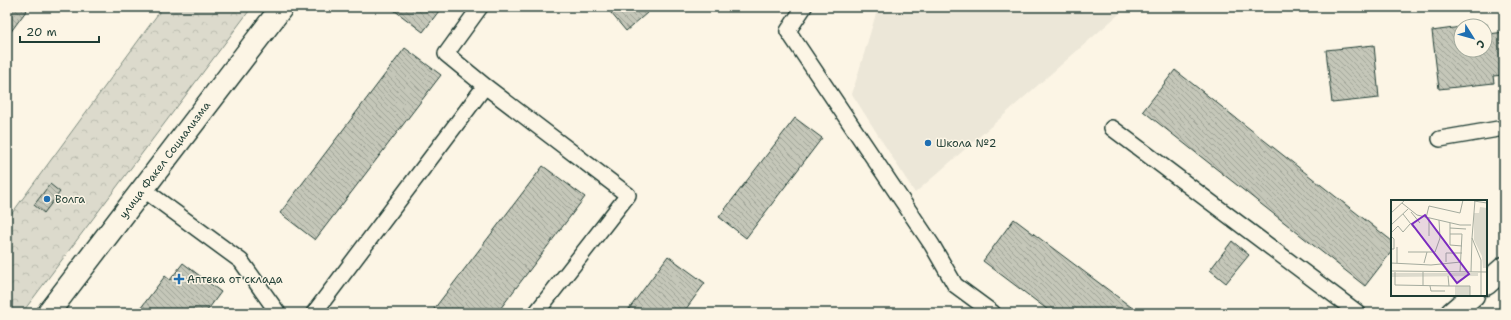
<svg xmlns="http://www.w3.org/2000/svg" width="1511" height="320" font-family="'Shantell Sans',sans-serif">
<defs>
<pattern id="forest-crowns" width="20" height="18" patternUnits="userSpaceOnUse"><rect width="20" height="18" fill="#dcdacc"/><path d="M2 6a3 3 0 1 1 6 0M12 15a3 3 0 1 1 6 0" fill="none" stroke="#bcbcb0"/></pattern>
<pattern id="building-back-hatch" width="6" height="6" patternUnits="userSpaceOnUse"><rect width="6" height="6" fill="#c5c7b9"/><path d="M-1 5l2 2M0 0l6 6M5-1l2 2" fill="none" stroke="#9fa397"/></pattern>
</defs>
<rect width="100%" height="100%" fill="#fcf5e5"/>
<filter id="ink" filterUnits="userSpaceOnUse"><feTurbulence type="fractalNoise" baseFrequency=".025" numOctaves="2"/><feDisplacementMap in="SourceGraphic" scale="8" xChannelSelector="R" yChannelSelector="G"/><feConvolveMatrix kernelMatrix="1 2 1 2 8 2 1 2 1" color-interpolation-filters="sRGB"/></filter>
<g filter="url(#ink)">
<path fill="#ece7d8" d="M878,7H1127L915,193L852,94Z"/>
<path fill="url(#forest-crowns)" stroke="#7e8c80" d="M163,7H252L22,313H7V220Z"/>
<path fill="url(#building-back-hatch)" stroke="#1f3d34" d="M7,7H29L7,37Z
M390,7H442L423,32Z
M606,7H654L626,31Z
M1487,24L1489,34L1504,32V75L1493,76L1494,83L1439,89L1432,31L1461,27V50H1485V26H1470Z
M1374,45L1379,98L1332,103L1326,50Z
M405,48L441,75L315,240L280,213Z
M1175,70L1392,241V251L1365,286L1143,111Z
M795,118L822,138L746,238L719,217Z
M543,166L585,197L497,313H431Z
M50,184L60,192L44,213L34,205Z
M1014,219L1139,313H1052L983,261Z
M1232,241L1249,255L1226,283L1210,270Z
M668,256L705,283L683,313H626Z
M183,263L221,292L207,311L210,313H137L165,276L170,280Z"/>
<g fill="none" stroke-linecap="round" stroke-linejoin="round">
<g stroke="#1f3d34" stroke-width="18">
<path id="service" d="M804,7L788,31L932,245L955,285L993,313
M485,86L628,195L536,313
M1112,128L1358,313
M1440,139L1504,128
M143,189L241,261L278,313
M314,313L485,86L446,54L480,7"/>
</g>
<g stroke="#1f3d34" stroke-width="25">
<path id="tertiary" d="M1486,284L1504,268
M1452,313L1473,295"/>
</g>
<g stroke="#1f3d34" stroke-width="25">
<path id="secondary" d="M48,313L282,7"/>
</g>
<use href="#service" stroke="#fcf5e5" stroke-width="15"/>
<use href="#tertiary" stroke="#fcf5e5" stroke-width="22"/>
<use href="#secondary" stroke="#fcf5e5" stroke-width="22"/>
</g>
</g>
<g fill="#1f6fb2" stroke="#fcf5e5" stroke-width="1.5">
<circle cx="928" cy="143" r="4"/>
<circle cx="47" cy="199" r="4"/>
<path d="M177 273h4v4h4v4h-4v4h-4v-4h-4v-4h4z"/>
</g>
<g text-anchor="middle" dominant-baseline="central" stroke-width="3" stroke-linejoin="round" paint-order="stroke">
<g font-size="11" fill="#1f3d34" stroke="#fcf5e5" text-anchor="start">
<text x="936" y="143">Школа №2</text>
<text x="55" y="199">Волга</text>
<text x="187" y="279">Аптека от склада</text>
</g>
<g font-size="11" fill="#1f3d34" stroke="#fcf5e5">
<text transform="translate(165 160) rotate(-53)">улица Факел Социализма</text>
</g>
</g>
<g transform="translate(1391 200)">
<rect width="96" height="96" fill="#fcf5e5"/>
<path d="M89,7L96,8V68H92L91,56L83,40V13H88ZM0,73H87V76L0,77ZM64,86H79V96H64Z" fill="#dcdacc"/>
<path fill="none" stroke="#a4ab9e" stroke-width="1" d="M84,0L81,38L90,60V96M83,1L96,3M11,3L26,15L69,25H80M20,12L29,23M0,13L14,0M12,14L23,28M35,18L38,6L69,13L72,0M38,18V36M59,23V45L71,46M0,25L17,9M59,28L75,29M0,33L7,26L12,32L19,24M59,34H71L69,72M0,36L3,39V49H0M6,47V63M17,52H36M55,62V53H71M0,63L40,65L70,62M33,63L36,52H44L49,38L48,20M0,71L96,72M4,72V85L58,86L57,76M80,72L81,38M32,86V72M39,86L40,91H54M58,86H79V96"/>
<path fill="#7b2cbf" fill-opacity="0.15" stroke="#7b2cbf" stroke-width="2" d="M34,15L78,74L66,83L21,24Z"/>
<rect width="96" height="96" fill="none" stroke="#1f3d34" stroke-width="2"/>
</g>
<rect width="1511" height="320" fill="none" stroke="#fcf5e5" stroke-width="24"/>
<rect x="12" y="12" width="1487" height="296" fill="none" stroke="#1f3d34" stroke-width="1.5" filter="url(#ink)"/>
<g transform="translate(1473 38) rotate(127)"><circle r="19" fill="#fcf5e5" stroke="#a4ab9e"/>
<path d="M0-3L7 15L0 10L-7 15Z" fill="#1f6fb2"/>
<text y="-6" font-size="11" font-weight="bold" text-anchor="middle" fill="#1f3d34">С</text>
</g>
<path d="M20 36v6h79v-6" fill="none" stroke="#1f3d34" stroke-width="2"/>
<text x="26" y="36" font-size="12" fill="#1f3d34" stroke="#fcf5e5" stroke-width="3" paint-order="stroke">20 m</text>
</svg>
